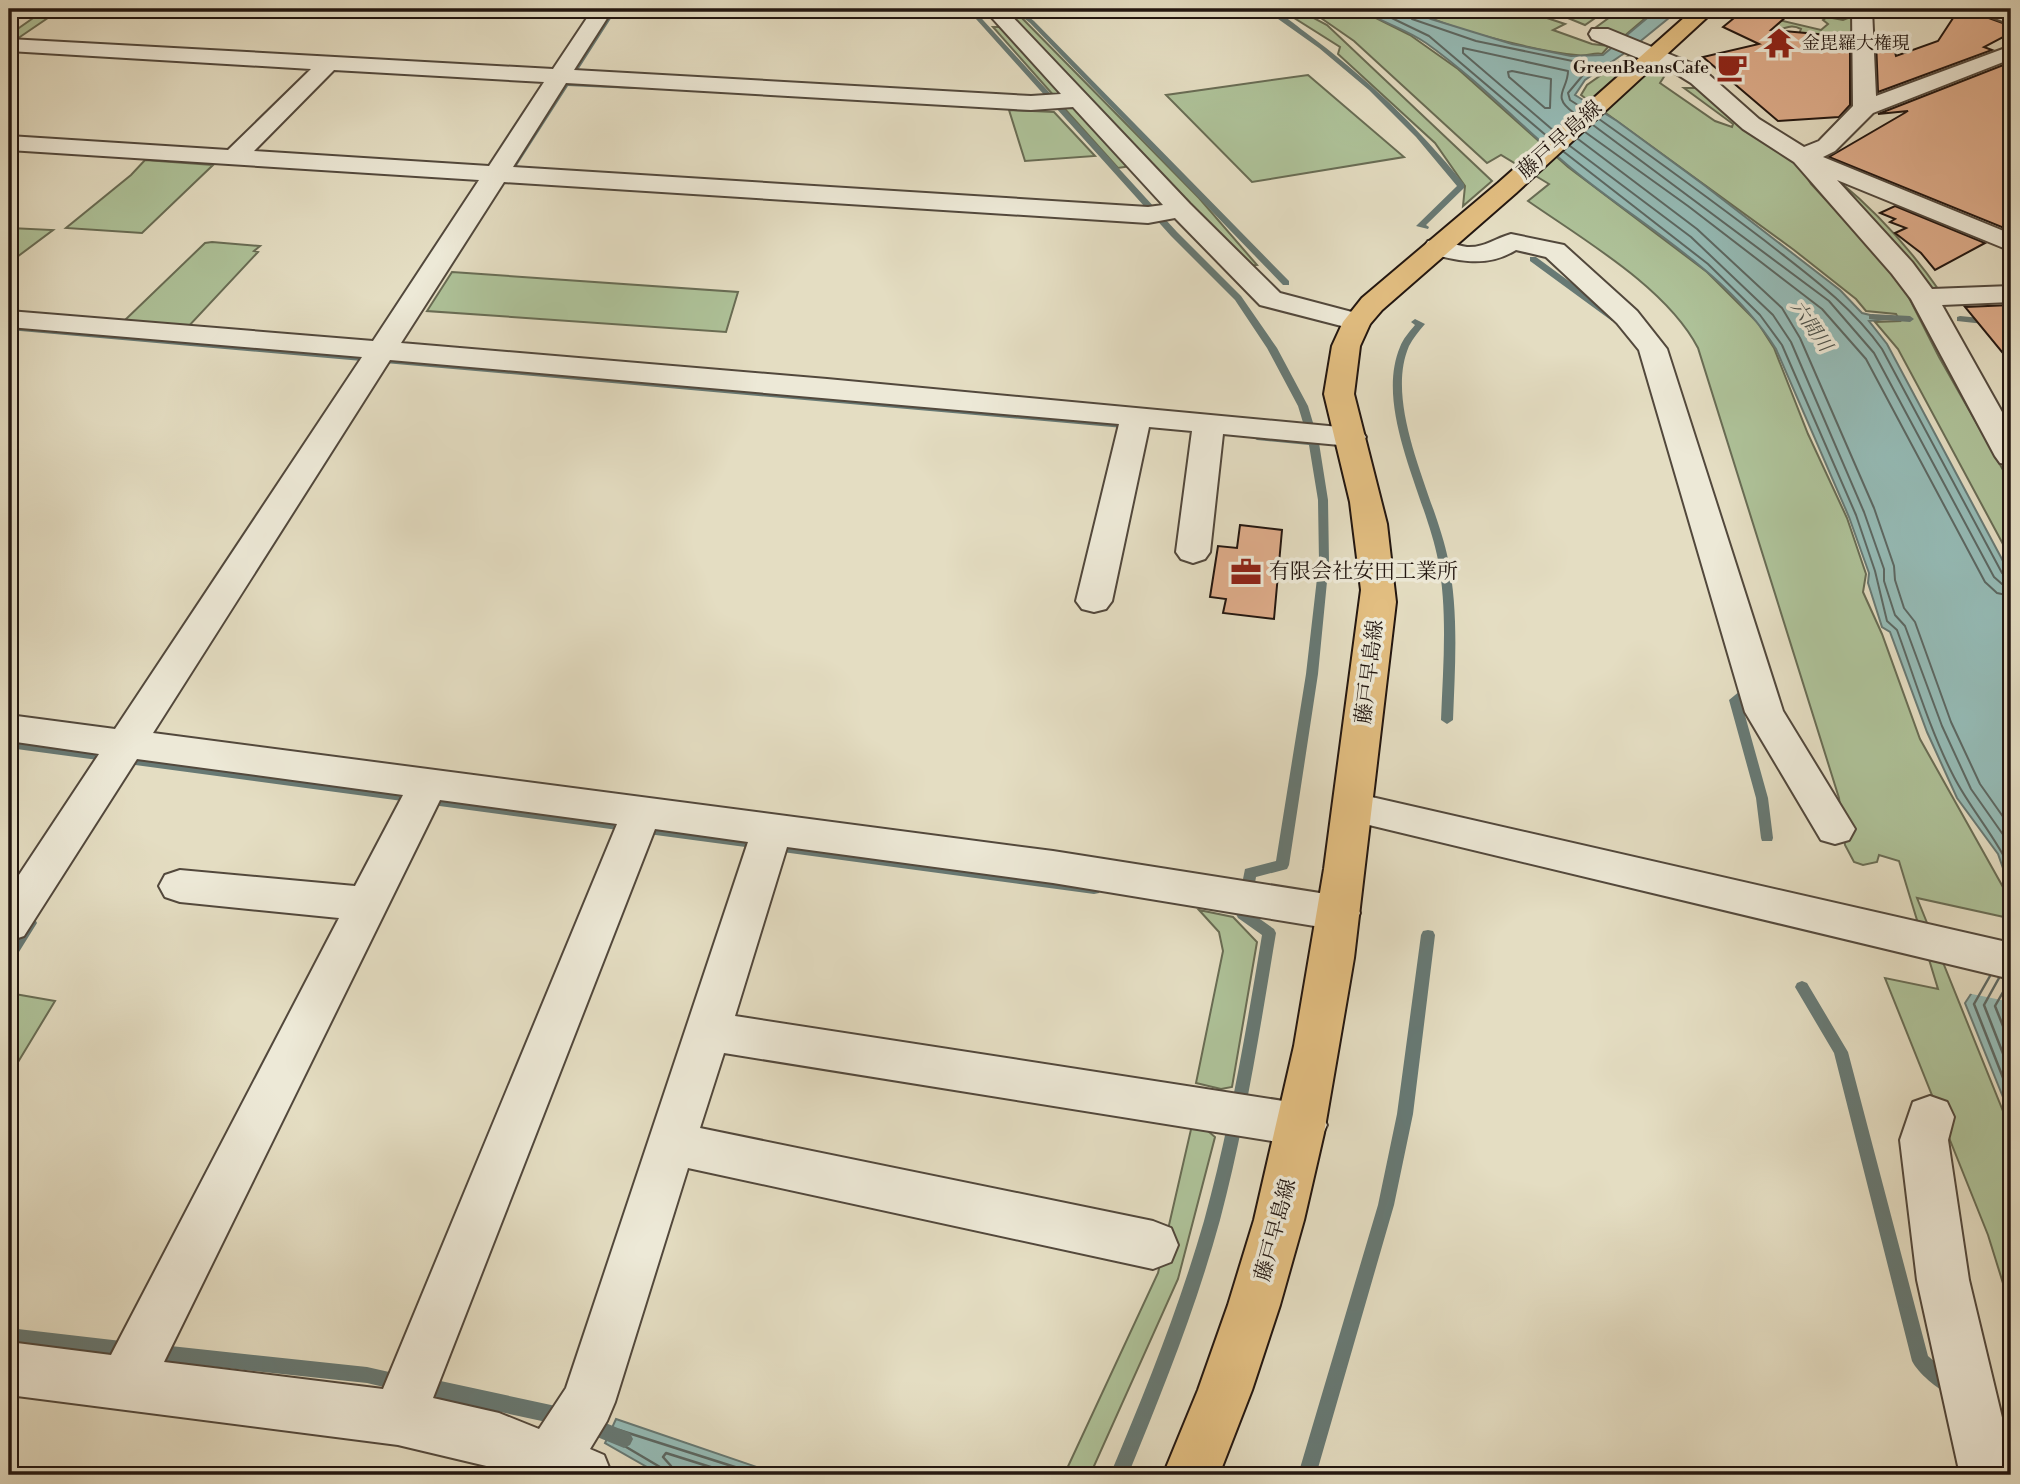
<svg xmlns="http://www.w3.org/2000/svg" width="2020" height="1484" font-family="'Libre Bodoni','Noto Serif JP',serif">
<rect width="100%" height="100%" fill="#e4ddc2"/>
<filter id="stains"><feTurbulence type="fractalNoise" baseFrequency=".00286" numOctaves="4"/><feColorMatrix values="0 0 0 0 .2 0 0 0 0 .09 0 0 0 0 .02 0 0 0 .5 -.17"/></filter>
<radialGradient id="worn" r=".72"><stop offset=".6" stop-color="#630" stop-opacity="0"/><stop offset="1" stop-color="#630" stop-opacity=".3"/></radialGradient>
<path fill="#aec299" stroke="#686c54" stroke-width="2" d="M46,9H61L14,41L9,40V35Z
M1001,9H1013L1199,198L1257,265L1247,266Z
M1280,9H1297L1327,25L1492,181L1463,206L1465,186L1435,143L1338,54L1340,47Z
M1308,9H1358L1410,35L1458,69L1568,167L1707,272L1758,323L1774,348L1808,434L1847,518L1866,574L1863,592L1882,634L1920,739L2008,896L2004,917L1917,898L2011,1131V1309L1988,1235L1885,978L1938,989L1899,861L1879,855L1877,862L1863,865L1854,862L1845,845L1839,798L1698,348C1667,288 1584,240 1528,201L1549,184L1501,155L1487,163L1354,41Z
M1414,9H1520L1565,24L1553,30L1592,44L1609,46L1602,54C1594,52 1586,57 1576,55C1538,51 1444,29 1414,9Z
M1569,9H1608L1585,25L1558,14Z
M1621,9H1656L1622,38L1595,28Z
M1847,11H1859L1858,42L1830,41L1799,34L1801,29C1791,24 1787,28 1777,30L1769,27L1779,20L1821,30L1828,24L1823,20L1827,17L1843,20L1848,18L1842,14Z
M993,27H1006L1065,92L1055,97Z
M1634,52L1669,69L1660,83L1715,121L1732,127L1733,124L1684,88H1699L1797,161L1811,184L1900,280L1939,357L2011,484V559L1898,349L1875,322L1900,321L1896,314L1866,311L1856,299L1794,250L1581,95L1587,85Z
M1308,75L1404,157L1252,182L1166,95Z
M1064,108H1079L1131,166L1118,168Z
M1009,110L1054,112L1095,156L1025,161Z
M145,160L213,165L142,233L66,228L131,175Z
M1839,181C1879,214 1912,251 1941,293L1931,292L1838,183Z
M10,228L53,230L9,263Z
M212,242L260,246L254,251L258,252L187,328L124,321L205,243Z
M452,272L738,292L726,332L427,311Z
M1199,910L1233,917L1257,942L1232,1087L1221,1089L1196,1083L1223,951L1219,932Z
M9,993L55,1001L9,1077Z
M1192,1125L1202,1126L1215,1137L1178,1279L1090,1475H1064L1158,1273Z"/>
<path fill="#95bbb6" stroke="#677974" stroke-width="2" d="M1360,9H1410L1431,19L1512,44L1571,56L1603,55L1658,9H1680L1632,48L1585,80L1575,95L1617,121L1704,185L1840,290L1862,313L1887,319L1869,321L1887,344L2011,576V891L1998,854L1957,798L1927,732L1890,632L1882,627L1868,583L1869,573L1849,517L1776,349C1726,270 1641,226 1571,168C1522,127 1478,80 1426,43C1406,29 1381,22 1360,9Z
M2011,933V1117L1965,1003Z
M616,1419L780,1475H661L605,1443Z"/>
<path fill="#e4ddc2" d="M2011,930V1002L1967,993L1986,962Z"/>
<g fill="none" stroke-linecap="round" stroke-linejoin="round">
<path stroke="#5c6863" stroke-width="2" d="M1373,9L1429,36L1548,137
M1406,9L1412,19L1476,41L1587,64L1588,69L1568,93L1570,100L1581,107
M1512,71L1551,79L1550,108H1545L1509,77L1508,72Z
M1599,119C1655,159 1710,199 1764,240C1807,274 1850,304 1882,349L2002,573L2011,577
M1593,125L1829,301L1874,353L1994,577L2002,584L2011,586
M1554,131L1463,53V48L1568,71C1568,90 1550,96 1574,113
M1585,132L1688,206L1822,309L1866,359L1985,582L1997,593L2011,596
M1578,139L1697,229L1782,308L1800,338L1874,508L1894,566L1895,580L1904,608L1915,622L1951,722L1980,784L2011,828
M1570,146L1691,237L1773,315L1791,342L1864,512L1884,569V581L1895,615L1905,626L1942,726L1971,789L2011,846
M1564,152L1708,264L1760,315L1782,345L1856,515L1875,571L1887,621L1897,630C1915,679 1930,731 1954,777C1971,810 1996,837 2011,870"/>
<path stroke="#5c6863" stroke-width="2.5" d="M1990,976L1974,1004L2011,1098
M1999,978L1984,1005L2011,1074
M2010,980L1995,1006L2011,1046
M663,1475L660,1467L616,1441L619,1430L760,1475
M672,1475L671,1466L663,1457L666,1453L736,1475"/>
<path fill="#677974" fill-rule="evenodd" d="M611,9H617L571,81L634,85L638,87L634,89L568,86L507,181H501L500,179L561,85L557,83L564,81Z
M967,9H973L1177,232L1241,296L1277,348L1308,406L1319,443L1328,500L1329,561L1318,674L1289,865L1287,869L1256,877L1250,912L1274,929L1276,933C1260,1029 1245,1126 1220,1220C1196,1308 1162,1392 1128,1475H1110C1145,1392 1179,1308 1204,1221C1230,1127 1246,1031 1262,935L1238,918L1236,914L1245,869L1276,861L1306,674L1319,561L1318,500L1309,445L1257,440L1252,437L1257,434L1308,439L1298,406L1267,348L1235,300L1171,236Z
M1012,9H1019L1034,21L1289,281V285H1283L1030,23Z
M1264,9C1278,9 1294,24 1305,32C1365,76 1417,126 1464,184V188L1426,225L1429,227L1428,229L1416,226L1457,186L1416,137L1369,90L1319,48Z
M1530,257H1536L1618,317V321H1612L1530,261Z
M1872,314L1910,316L1914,319L1910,322L1869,319V315Z
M1960,316L2011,321V327L1957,321V317Z
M1415,319L1425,324C1419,331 1413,338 1409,346C1383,406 1436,499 1448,559C1459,612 1455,667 1453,720L1447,724L1441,720C1443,667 1448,612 1438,560C1426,497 1374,409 1400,347C1403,339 1409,332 1415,325L1411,322Z
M9,324L1135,423L1140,426L1135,429L9,330Z
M1744,681L1748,682L1752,692L1741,701L1768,798L1773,838L1772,841H1762L1761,838L1756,798L1729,700L1740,691L1738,685Z
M9,740L1094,884L1099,885L1101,889L1099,893L1094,894L9,748Z
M30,918L35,919L37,923L14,960L9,961C9,945 15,925 30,918Z
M1428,930L1433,931L1435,935L1413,1114L1394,1205L1316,1475H1298L1378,1205L1397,1114L1421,935L1423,931Z
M1802,981L1807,983L1848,1052L1928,1356L1956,1380L1959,1386L1956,1392L1950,1395C1937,1389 1918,1373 1912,1361L1834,1053L1795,987L1797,983Z
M9,1328L130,1342L136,1344L138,1350L136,1356L130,1358L9,1344Z
M152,1344L367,1367L407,1376L410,1382L407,1388L401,1391L367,1383L152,1360L146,1358L144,1352L146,1346Z
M422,1377L565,1408L571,1411L574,1417L571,1423L565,1426L422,1395L416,1392L413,1386L416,1380Z
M586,1415L630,1433L633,1439L630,1445L624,1448L580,1430L577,1424L580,1418Z"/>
</g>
<path fill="#deac8a" stroke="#221610" stroke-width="2" d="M1745,9H1795L1771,30L1850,37V105L1839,117L1778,121L1703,57L1759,44L1723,27Z
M1959,9H1975L1980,15L2011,26V33L1984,47L1992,50L1878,92L1876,40L1892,41L1896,56L1938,41Z
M2011,62V229L2009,230L1829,157L1908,111L1878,114Z
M1895,206L1985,243L1935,270L1921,253L1895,233L1906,228L1890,222L1895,219L1880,213Z
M2011,305V363L1965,307Z
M1240,525L1282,530L1274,619L1223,613L1226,599L1210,597L1218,546L1237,548Z"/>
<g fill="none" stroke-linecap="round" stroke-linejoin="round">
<g stroke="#52483c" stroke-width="4">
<path id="minor" d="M593,9H613L574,70L1031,96L1061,94L984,9H1005L1190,204L1280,293L1367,316L1371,322L1367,328L1357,330L1260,305L1175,218L1148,223L504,182L401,343L827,379L1350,428L1361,430L1366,437L1361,444L1350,446L1223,434L1210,552L1205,559L1193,563L1181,559L1176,552L1192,431L1149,427L1112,601L1106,609L1094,612L1082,609L1076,601L1119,424L390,360L153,733L1053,851L1339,896L1354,901L1360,913L1354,925L1339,930L1053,883L787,847L735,1016L1303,1104L1320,1110L1327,1125L1320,1140L1303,1146L724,1053L700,1128L1153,1221L1171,1228L1178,1245L1171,1262L1153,1269L688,1168L615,1402L607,1421L590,1449L604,1455L612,1475H515L499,1469L398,1445L9,1395V1342L111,1355L339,918L180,902L165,897L159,886L165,875L180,870L355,886L403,795L137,759L24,936L9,941V890L99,754L9,741V715L115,729L362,357L9,327V311L373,341L479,180L9,150V136L228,150L311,69L9,51V39L553,69ZM334,70L544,82L489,166L254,151ZM566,83L1031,110L1073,107L1163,205L1148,207L513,167ZM440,800L617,824L383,1389L164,1362ZM655,829L748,842L566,1388L539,1429L499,1413L433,1398Z
M1852,9H1872L1876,96L2011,46V59L1873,113L1835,151L1823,157L2011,234V251L1837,180L1912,262L1932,289L2011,286V302L1942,305L2011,428V465L2000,463L1995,456L1911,299L1892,274L1794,162L1743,129L1691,83L1675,73L1592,39L1589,34L1592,29H1608L1691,63L1707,73L1759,119L1804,147L1819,141L1853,106Z
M1978,9L2011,11V24L1981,13Z
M1511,234L1564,245L1637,311L1667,349L1783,711L1855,829L1849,840L1835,844L1821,840L1745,712L1639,350L1617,323L1546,257L1516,250C1487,268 1458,261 1428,253L1424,247L1428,241C1442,238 1453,245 1467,247C1484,248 1496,238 1511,234Z
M1354,793L2011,943V979L1340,818L1334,808L1340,798Z
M1930,1096L1947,1102L1954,1117L1948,1140L1969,1280L2011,1455V1475H1960L1917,1280L1900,1140L1913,1102Z"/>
</g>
<g stroke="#221610" stroke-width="4">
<path id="major" d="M1694,9H1716L1516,193L1382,310L1370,324L1360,346L1354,394L1387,524L1396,602L1354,958L1324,1133L1304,1220L1280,1305L1252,1390L1219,1475H1163L1198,1390L1228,1305L1254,1220L1294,1046L1324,869L1361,590L1350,502L1324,394L1332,346L1343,322L1362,298L1498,183Z"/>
</g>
<use href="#minor" fill="#ede9d7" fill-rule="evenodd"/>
<use href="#major" fill="#e2be81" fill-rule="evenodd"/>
</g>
<defs>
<g id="temple-bare" transform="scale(2.415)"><path d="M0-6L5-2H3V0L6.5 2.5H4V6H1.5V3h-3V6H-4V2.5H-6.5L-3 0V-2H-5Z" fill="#8f2418" stroke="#ede9d7" stroke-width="2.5" paint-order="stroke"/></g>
<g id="cafe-bare" transform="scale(2.415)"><path d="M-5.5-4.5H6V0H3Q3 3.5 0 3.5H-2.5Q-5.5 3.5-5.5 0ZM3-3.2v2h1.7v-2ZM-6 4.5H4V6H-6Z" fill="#8f2418" stroke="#ede9d7" stroke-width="2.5" paint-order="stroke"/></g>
<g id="office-bare" transform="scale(2.415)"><path d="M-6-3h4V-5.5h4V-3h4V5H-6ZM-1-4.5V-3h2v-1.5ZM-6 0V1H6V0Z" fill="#8f2418" stroke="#ede9d7" stroke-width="2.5" paint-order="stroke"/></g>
</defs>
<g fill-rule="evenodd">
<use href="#temple-bare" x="1779" y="43"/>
<use href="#cafe-bare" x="1732" y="67"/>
<use href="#office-bare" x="1246" y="572"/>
</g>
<g text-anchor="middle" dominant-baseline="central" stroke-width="7" stroke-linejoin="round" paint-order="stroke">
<g font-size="18" fill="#221610" stroke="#ede9d7" text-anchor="start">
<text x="1802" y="43">金毘羅大権現</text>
<text x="1709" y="67" text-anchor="end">GreenBeansCafe</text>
</g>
<g font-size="19" font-style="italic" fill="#4a504a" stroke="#ede9d7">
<text transform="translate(1811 326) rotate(55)">六間川</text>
</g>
<g font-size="21" fill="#221610" stroke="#ede9d7">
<text transform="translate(1560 140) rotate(-42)">藤戸早島線</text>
<text transform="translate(1370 672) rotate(-83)">藤戸早島線</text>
<text transform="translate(1276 1230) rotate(-75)">藤戸早島線</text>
</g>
<g font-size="21" fill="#221610" stroke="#ede9d7" text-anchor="start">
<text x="1269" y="572">有限会社安田工業所</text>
</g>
</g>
<rect width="2020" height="1484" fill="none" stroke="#e4ddc2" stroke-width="35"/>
<rect x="10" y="10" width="1999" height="1463" fill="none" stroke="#221610" stroke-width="3.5"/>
<rect x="18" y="18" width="1985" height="1449" fill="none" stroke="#221610" stroke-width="2"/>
<rect width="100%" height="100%" filter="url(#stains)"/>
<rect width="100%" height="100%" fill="url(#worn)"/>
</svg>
